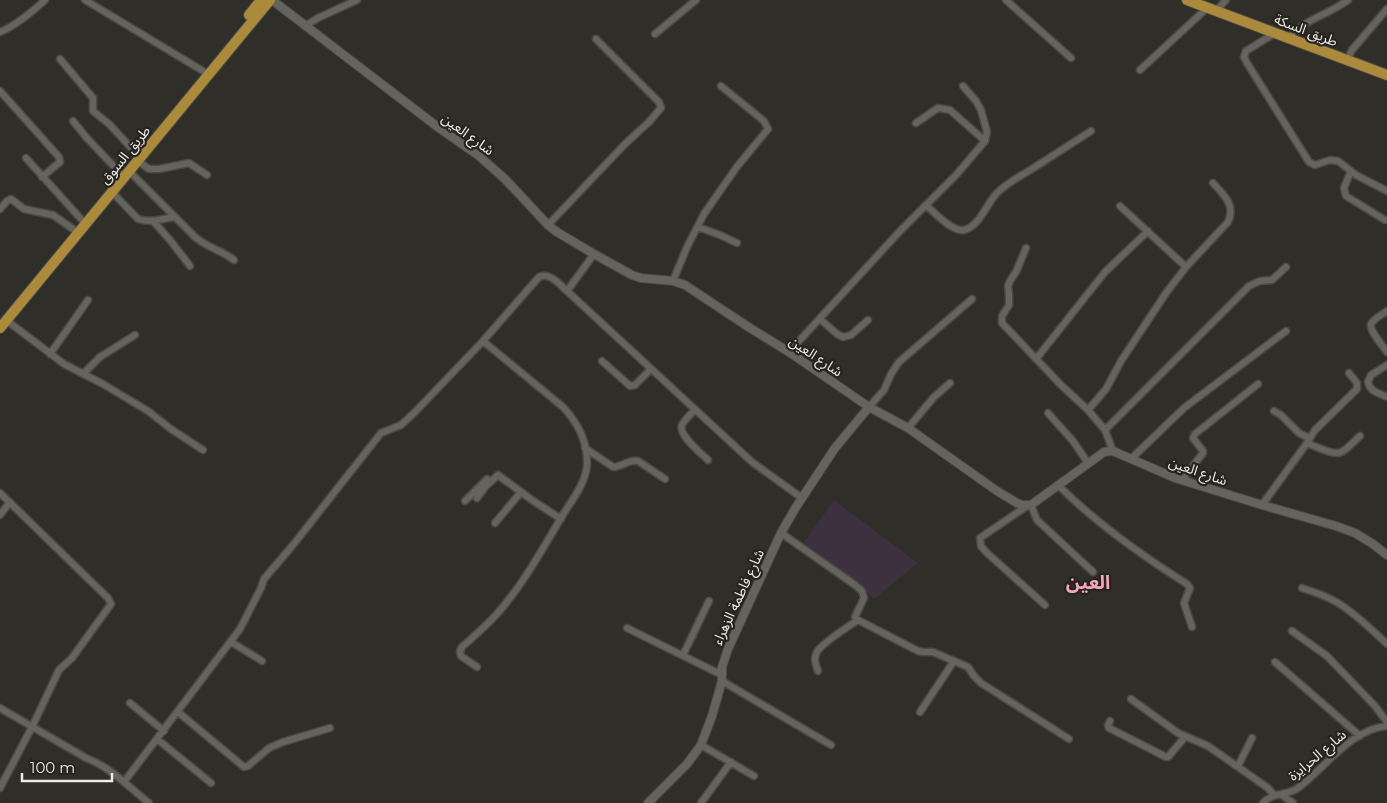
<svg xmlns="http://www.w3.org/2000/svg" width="1387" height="803" font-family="Montserrat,'Noto Sans Arabic',sans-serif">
<rect width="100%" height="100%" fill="#2f2e28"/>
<path fill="#3d303f" d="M834,500L918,563L874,599L802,545Z"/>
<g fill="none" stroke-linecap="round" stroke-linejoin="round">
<g stroke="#4a4944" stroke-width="9">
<path id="minor" d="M85,0L203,71
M1006,0L1071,58
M1216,11L1226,0
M305,26L318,18L357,0
M0,32C17,25 32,12 45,0
M1275,33L1246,51L1244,57L1247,63L1309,162L1315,165L1330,160L1338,161L1356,175L1387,191
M655,34L696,0
M1288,38C1295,32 1301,26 1310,21C1323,14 1336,9 1348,0
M60,59L93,98V111L109,124L136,153
M1347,60L1352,50L1387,9
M1140,70L1207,8
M0,91L59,157L60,162L42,177
M73,121L86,137L120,173
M916,123L938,108L950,110L985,141
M26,158L81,219
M138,161L149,169H159L189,163L207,175
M129,171L195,237C208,248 221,250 234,260
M1351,171L1344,188L1346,196L1385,220
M112,192L138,219C150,223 162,219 174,217
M926,205C935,213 952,232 964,230C979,227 987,203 997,193C1007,183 1020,176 1032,169C1052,156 1071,144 1091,131
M1120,206L1186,267
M0,209L7,201L11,199L24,209L53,215L73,229
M153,221L170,240L190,266
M548,225L625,144L649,122L661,108L659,102L596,39
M698,227L720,235L737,243
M1026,248L1016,272L1010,281L1008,286L1009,295V305L1002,316V323L1061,385L1088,410L1105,430L1113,451
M673,281L687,247L704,214L736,168L768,129L764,121L721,86
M567,291L594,254
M1387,311C1383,314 1373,319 1371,324C1369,330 1383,346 1387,352
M820,319L837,334L843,337L851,335L868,320
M6,320L64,364L103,384L148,411L171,429L203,450
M789,352L900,231L957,174L985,141L987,132L981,110L976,101L963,86
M50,354L88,300
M1036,359L1105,272L1148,231
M602,361L630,386L635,385L651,369
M1387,365L1371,375L1368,382C1370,392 1379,393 1387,397
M83,374L100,357L135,335
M869,407L884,390L891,374L899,362L972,299
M695,410C691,414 684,420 682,425C678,435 701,453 708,460
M1088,410L1106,389L1121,361L1166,293L1186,267L1228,222C1236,205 1224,195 1213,183
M1274,411L1281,415L1299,433L1309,438
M1048,413L1073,441L1088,463
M908,428L934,397L950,383
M1105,430L1249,286L1260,281L1272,280L1286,267
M1307,443C1315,446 1334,456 1341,452C1348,449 1354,441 1360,436
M585,448L613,467C622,467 629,459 638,461L665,479
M1131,459L1184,408L1286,331
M1182,480L1203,453V451L1193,438L1195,434L1258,384
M1058,485C1097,524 1141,555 1187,584L1190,588L1184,603L1192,627
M0,493L108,598L111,604L72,658L59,670L32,727L0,788
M477,498L485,487L498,475L532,500L561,519
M465,501L487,479
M1031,505L1037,520L1093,572
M1262,505L1307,443L1315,430L1357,389V383L1349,373
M1027,506L980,538L981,546L987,553L1045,605
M0,515L10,502
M495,523L521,492
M781,533L855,585L862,591L864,598L855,617L856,619L918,651L923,652H933L968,667L974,676L981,683L1069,739
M1302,588C1314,592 1327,596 1338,603C1356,614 1372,630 1387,644
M627,628L722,675
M1292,631L1327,656L1375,706L1387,722
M231,642L262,661
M683,655L709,601
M1275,662L1360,736
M477,667L461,656L460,651L462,647C473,637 485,627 496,615C523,585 543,548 564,513C573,499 586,482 587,465C588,442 578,423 563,407L483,341
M818,671C816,665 813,659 817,652C821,644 849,626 858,620
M722,681L831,745
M1131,699L1178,733L1208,746L1268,788L1274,795
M130,703L164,731
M0,708L86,758C109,766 130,788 149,803
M178,712L244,767L248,766L269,748L283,742L330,728
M920,712L954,661
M1110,721L1108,725L1109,728L1166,757H1168L1185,737
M157,739L211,783
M701,745L754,776
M1238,766L1252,738
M124,782L240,629L261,588L264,579L293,545L381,433L401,425L415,412L483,341L539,277C550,272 559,284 567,291L752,462L802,498
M1282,795L1293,803
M701,803L731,762
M1263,803C1272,792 1287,796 1298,788C1325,768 1351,729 1387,726"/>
</g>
<g stroke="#4a4944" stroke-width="10">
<path id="tertiary" d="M272,0L439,128L479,156L505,179L548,225L557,232L594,254L632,275L641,278L673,281L685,285L750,328L789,352L869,407L908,428L997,491L1017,503L1022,505H1031L1104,452L1113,451L1175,478L1262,505L1336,526L1355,533L1373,544L1387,555
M648,803L687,764L701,745L712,716L722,681V667L728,649L781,533L796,507L835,448L869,407"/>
</g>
<g stroke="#4a4944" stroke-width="12">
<path id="primary" d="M1187,0L1387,75
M249,15L261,0
M0,328L270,0"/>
</g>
<use href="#minor" stroke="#64635c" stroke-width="6"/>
<use href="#tertiary" stroke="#64635c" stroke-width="8"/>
<use href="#primary" stroke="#ab8a3b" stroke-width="10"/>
</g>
<g text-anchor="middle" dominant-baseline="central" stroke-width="4.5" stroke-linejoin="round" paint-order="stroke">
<g font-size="14" fill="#ecebe7" stroke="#26241e">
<text transform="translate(1306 30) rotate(21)">طريق السكة</text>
<text transform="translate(468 134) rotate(36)">شارع العين</text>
<text transform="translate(125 155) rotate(-51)">طريق السوق</text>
<text transform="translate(816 356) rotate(34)">شارع العين</text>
<text transform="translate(1198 471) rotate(19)">شارع العين</text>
<text transform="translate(738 597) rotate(-65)">شارع فاطمة الزهراء</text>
<text transform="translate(1317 755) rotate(-40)">شارع الحرايزة</text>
</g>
<g font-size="19" font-weight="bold" fill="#f5a4bd" stroke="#26241e">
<text x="1088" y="582">العين</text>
</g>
</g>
<path d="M22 773v8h90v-8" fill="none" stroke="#ecebe7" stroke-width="2.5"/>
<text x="30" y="773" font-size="15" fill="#ecebe7" stroke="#26241e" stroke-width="4" paint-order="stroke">100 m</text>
</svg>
